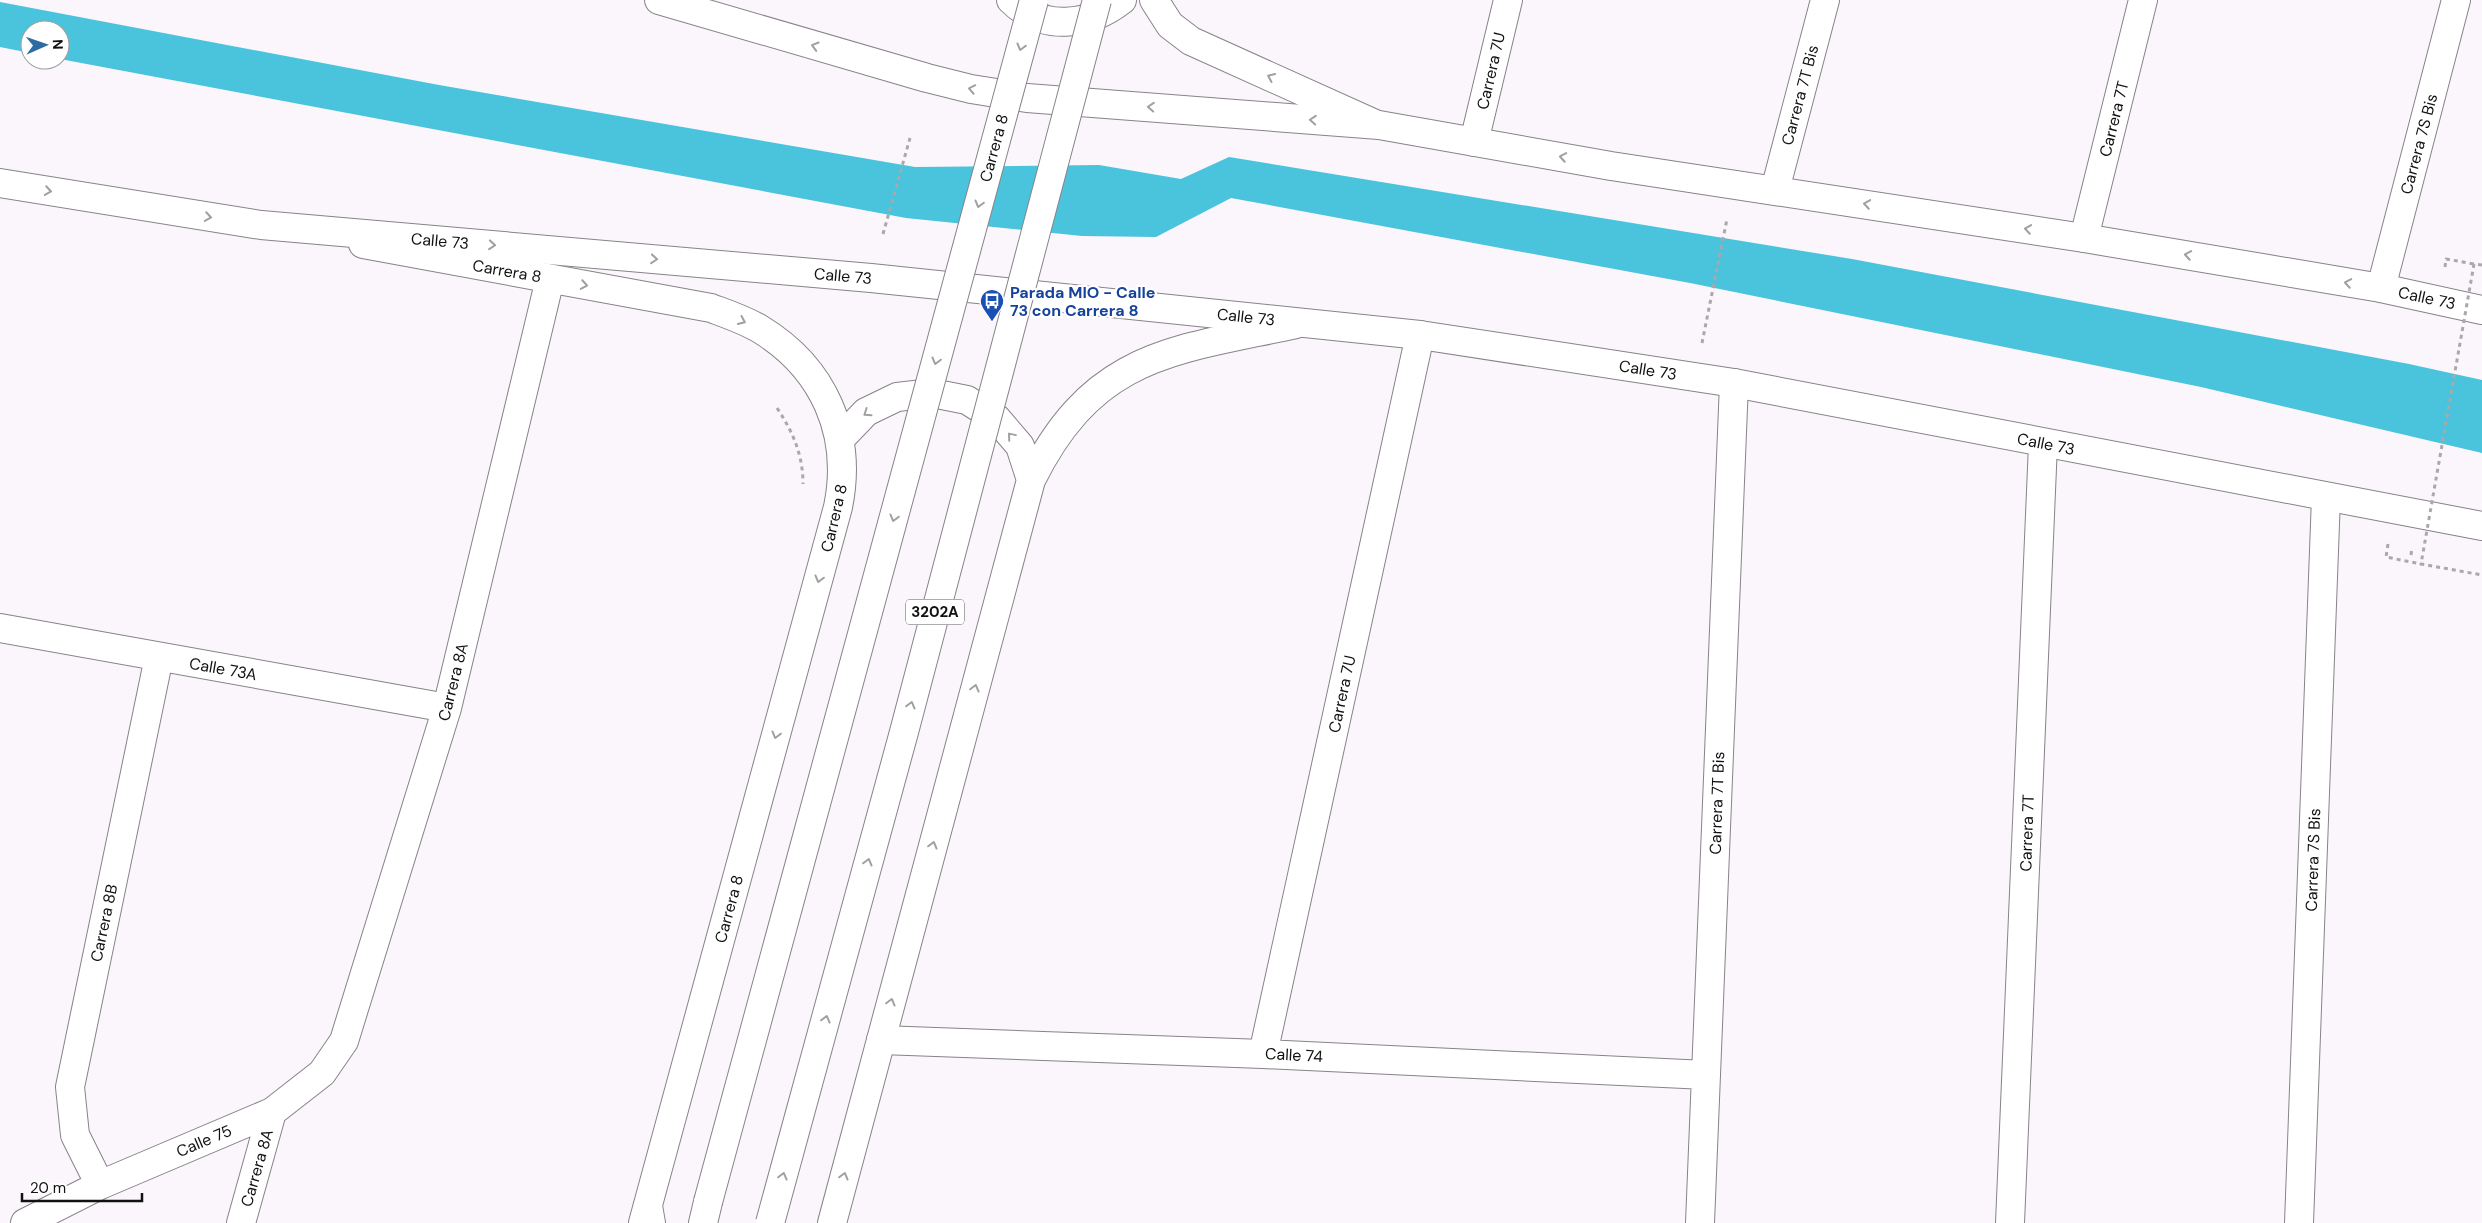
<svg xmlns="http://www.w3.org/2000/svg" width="2482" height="1223" font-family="'DM Sans',sans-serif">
<rect width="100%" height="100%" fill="#faf6fb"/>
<path fill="#4ac3dd" d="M0,2L439,85L915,167L1099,165L1181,179L1229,157L1852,259L2409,364L2482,380V453L2201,387L1690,283L1231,198L1156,237L1082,236L906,218L60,59V30H30V53L0,47Z"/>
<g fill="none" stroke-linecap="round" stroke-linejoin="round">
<g stroke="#878388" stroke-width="30">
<path id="minor" d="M1474,142L1508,0
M1775,190L1825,0
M2084,238L2143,0
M2381,288L2456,0
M0,628L447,708
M881,1040L1263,1054L1706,1075
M1263,1054L1420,335
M100,1185L75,1135L70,1087L159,657
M25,1223L100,1185L272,1112L322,1073L344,1041L447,708L550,279
M241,1223L272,1112
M1700,1223L1734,383
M2010,1223L2043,444
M2299,1223L2326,497"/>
</g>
<g stroke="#878388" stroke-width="30">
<path id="tertiary" d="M1011,0C1043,32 1089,26 1122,0
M1154,0L1170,25L1191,41L1375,124
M363,244L711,308C727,314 745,320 760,329C824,368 853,434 838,507L643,1223
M841,438L866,412L897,397L932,393L967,400L997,419L1020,446L1031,480
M832,1223L1031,480C1094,353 1172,351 1296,324"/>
</g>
<g stroke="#878388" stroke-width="30">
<path id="secondary" d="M659,0L927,78L971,89L1027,98L1379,125L1611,166L2084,238L2381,288L2482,310
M0,183L261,225L871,278L1420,335L1734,383L2482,526"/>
</g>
<g stroke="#878388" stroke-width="30">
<path id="primary" d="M648,1206L651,1223
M703,1223L708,1202"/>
</g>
<path stroke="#aba8ab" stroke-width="3" stroke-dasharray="4 4" stroke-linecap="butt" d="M883,234L910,138
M2445,267L2446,259L2474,264
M1702,343L1727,219
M777,408C793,432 803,455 803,484
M2388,544L2386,557L2421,564
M2411,555L2412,547"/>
<use href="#minor" stroke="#fff" stroke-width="28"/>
<use href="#tertiary" stroke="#fff" stroke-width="28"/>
<use href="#secondary" stroke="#fff" stroke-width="28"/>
<use href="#primary" stroke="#fff" stroke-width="28"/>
<g stroke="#878388" stroke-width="30" stroke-linecap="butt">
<path id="primary-bridge" d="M708,1202L1034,0
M770,1223L904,732L1097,0"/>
</g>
<path stroke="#aba8ab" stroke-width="3" stroke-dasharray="4 4" stroke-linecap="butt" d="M2482,265L2474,264L2421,564L2482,575"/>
<use href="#primary-bridge" stroke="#fff" stroke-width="28"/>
</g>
<defs><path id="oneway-chevron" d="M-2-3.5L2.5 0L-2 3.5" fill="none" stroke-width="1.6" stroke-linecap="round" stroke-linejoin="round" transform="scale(1.25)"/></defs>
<g stroke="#a0a0a0">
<use href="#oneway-chevron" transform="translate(815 46) rotate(-164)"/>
<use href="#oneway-chevron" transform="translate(1021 47) rotate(105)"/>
<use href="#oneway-chevron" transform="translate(1271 77) rotate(-156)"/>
<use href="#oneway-chevron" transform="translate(972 89) rotate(-169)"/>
<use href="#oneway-chevron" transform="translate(1151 107) rotate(-176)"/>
<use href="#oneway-chevron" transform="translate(1313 120) rotate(-176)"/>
<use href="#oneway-chevron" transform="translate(1563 157) rotate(-170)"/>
<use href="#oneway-chevron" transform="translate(48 191) rotate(9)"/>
<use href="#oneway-chevron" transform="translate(979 204) rotate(105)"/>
<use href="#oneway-chevron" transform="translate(1867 204) rotate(-171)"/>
<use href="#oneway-chevron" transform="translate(208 217) rotate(9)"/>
<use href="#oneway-chevron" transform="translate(2028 229) rotate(-171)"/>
<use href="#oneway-chevron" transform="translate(492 245) rotate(5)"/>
<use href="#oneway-chevron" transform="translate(2188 255) rotate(-170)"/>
<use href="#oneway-chevron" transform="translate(654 259) rotate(5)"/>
<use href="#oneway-chevron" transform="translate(2348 283) rotate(-170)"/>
<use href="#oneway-chevron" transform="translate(584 285) rotate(10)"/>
<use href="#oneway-chevron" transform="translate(742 321) rotate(24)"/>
<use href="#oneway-chevron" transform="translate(936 361) rotate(105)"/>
<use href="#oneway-chevron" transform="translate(867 413) rotate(146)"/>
<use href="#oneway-chevron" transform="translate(1011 436) rotate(-130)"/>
<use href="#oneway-chevron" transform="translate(894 518) rotate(105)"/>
<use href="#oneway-chevron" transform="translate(819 579) rotate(105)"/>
<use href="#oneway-chevron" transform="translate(975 688) rotate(-75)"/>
<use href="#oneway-chevron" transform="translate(911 705) rotate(-75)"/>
<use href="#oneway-chevron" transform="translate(776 735) rotate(105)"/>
<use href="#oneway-chevron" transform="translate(933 845) rotate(-75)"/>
<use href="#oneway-chevron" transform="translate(868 862) rotate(-75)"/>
<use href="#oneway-chevron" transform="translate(891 1002) rotate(-75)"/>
<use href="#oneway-chevron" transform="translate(826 1019) rotate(-75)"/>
<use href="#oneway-chevron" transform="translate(783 1176) rotate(-75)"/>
<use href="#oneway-chevron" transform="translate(844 1176) rotate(-75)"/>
</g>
<defs>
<g id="bus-pin" transform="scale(1.25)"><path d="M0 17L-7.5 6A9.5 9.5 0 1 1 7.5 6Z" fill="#1a4fb4" stroke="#fff"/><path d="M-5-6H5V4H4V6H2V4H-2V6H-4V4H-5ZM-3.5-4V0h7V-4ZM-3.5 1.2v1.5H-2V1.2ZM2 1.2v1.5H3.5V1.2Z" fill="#fff"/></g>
</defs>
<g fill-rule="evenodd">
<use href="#bus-pin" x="992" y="301"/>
</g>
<g text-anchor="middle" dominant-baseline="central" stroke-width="4.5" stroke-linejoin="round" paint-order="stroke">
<rect fill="#fff" stroke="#595859" stroke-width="1" x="906" y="599.5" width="58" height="25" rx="4"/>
<g font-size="15" font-weight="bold" fill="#121112">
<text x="935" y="612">3202A</text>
</g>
<g font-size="16" fill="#121112" stroke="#fff">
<text transform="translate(1491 71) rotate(-77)">Carrera 7U</text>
<text transform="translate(1800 95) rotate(-75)">Carrera 7T Bis</text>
<text transform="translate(2114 119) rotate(-76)">Carrera 7T</text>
<text transform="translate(2419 144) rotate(-75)">Carrera 7S Bis</text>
<text transform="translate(994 148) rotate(-75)">Carrera 8</text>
<text transform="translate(440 241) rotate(5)">Calle 73</text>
<text transform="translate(507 271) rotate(10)">Carrera 8</text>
<text transform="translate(843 276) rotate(5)">Calle 73</text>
<text transform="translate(2427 298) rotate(12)">Calle 73</text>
<text transform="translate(1246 317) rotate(6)">Calle 73</text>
<text transform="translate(1648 370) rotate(9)">Calle 73</text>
<text transform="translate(2046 444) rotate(11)">Calle 73</text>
<text transform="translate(834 518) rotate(-77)">Carrera 8</text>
<text transform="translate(223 669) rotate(10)">Calle 73A</text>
<text transform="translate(453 682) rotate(-76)">Carrera 8A</text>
<text transform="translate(1342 694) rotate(-78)">Carrera 7U</text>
<text transform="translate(1717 803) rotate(-88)">Carrera 7T Bis</text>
<text transform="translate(2027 833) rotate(-88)">Carrera 7T</text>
<text transform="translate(2313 860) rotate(-88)">Carrera 7S Bis</text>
<text transform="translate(729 909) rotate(-75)">Carrera 8</text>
<text transform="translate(104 923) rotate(-78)">Carrera 8B</text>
<text transform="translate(1294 1055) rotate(3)">Calle 74</text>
<text transform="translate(204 1141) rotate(-23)">Calle 75</text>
<text transform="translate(257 1168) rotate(-74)">Carrera 8A</text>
</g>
<g font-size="16" font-weight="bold" fill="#164399" stroke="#fff" text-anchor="start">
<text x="1010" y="292">Parada MIO - Calle<tspan x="1010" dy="18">73 con Carrera 8</tspan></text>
</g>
</g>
<g transform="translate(45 45) rotate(88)"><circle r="24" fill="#ffffff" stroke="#a0a0a0"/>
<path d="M0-4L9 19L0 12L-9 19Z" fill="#2c6ca3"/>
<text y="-8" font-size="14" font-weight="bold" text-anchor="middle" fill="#121112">N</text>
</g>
<path d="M22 1193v8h120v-8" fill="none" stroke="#121112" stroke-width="2.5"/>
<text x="30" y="1193" font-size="15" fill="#121112" stroke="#ffffff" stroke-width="4" paint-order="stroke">20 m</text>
</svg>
